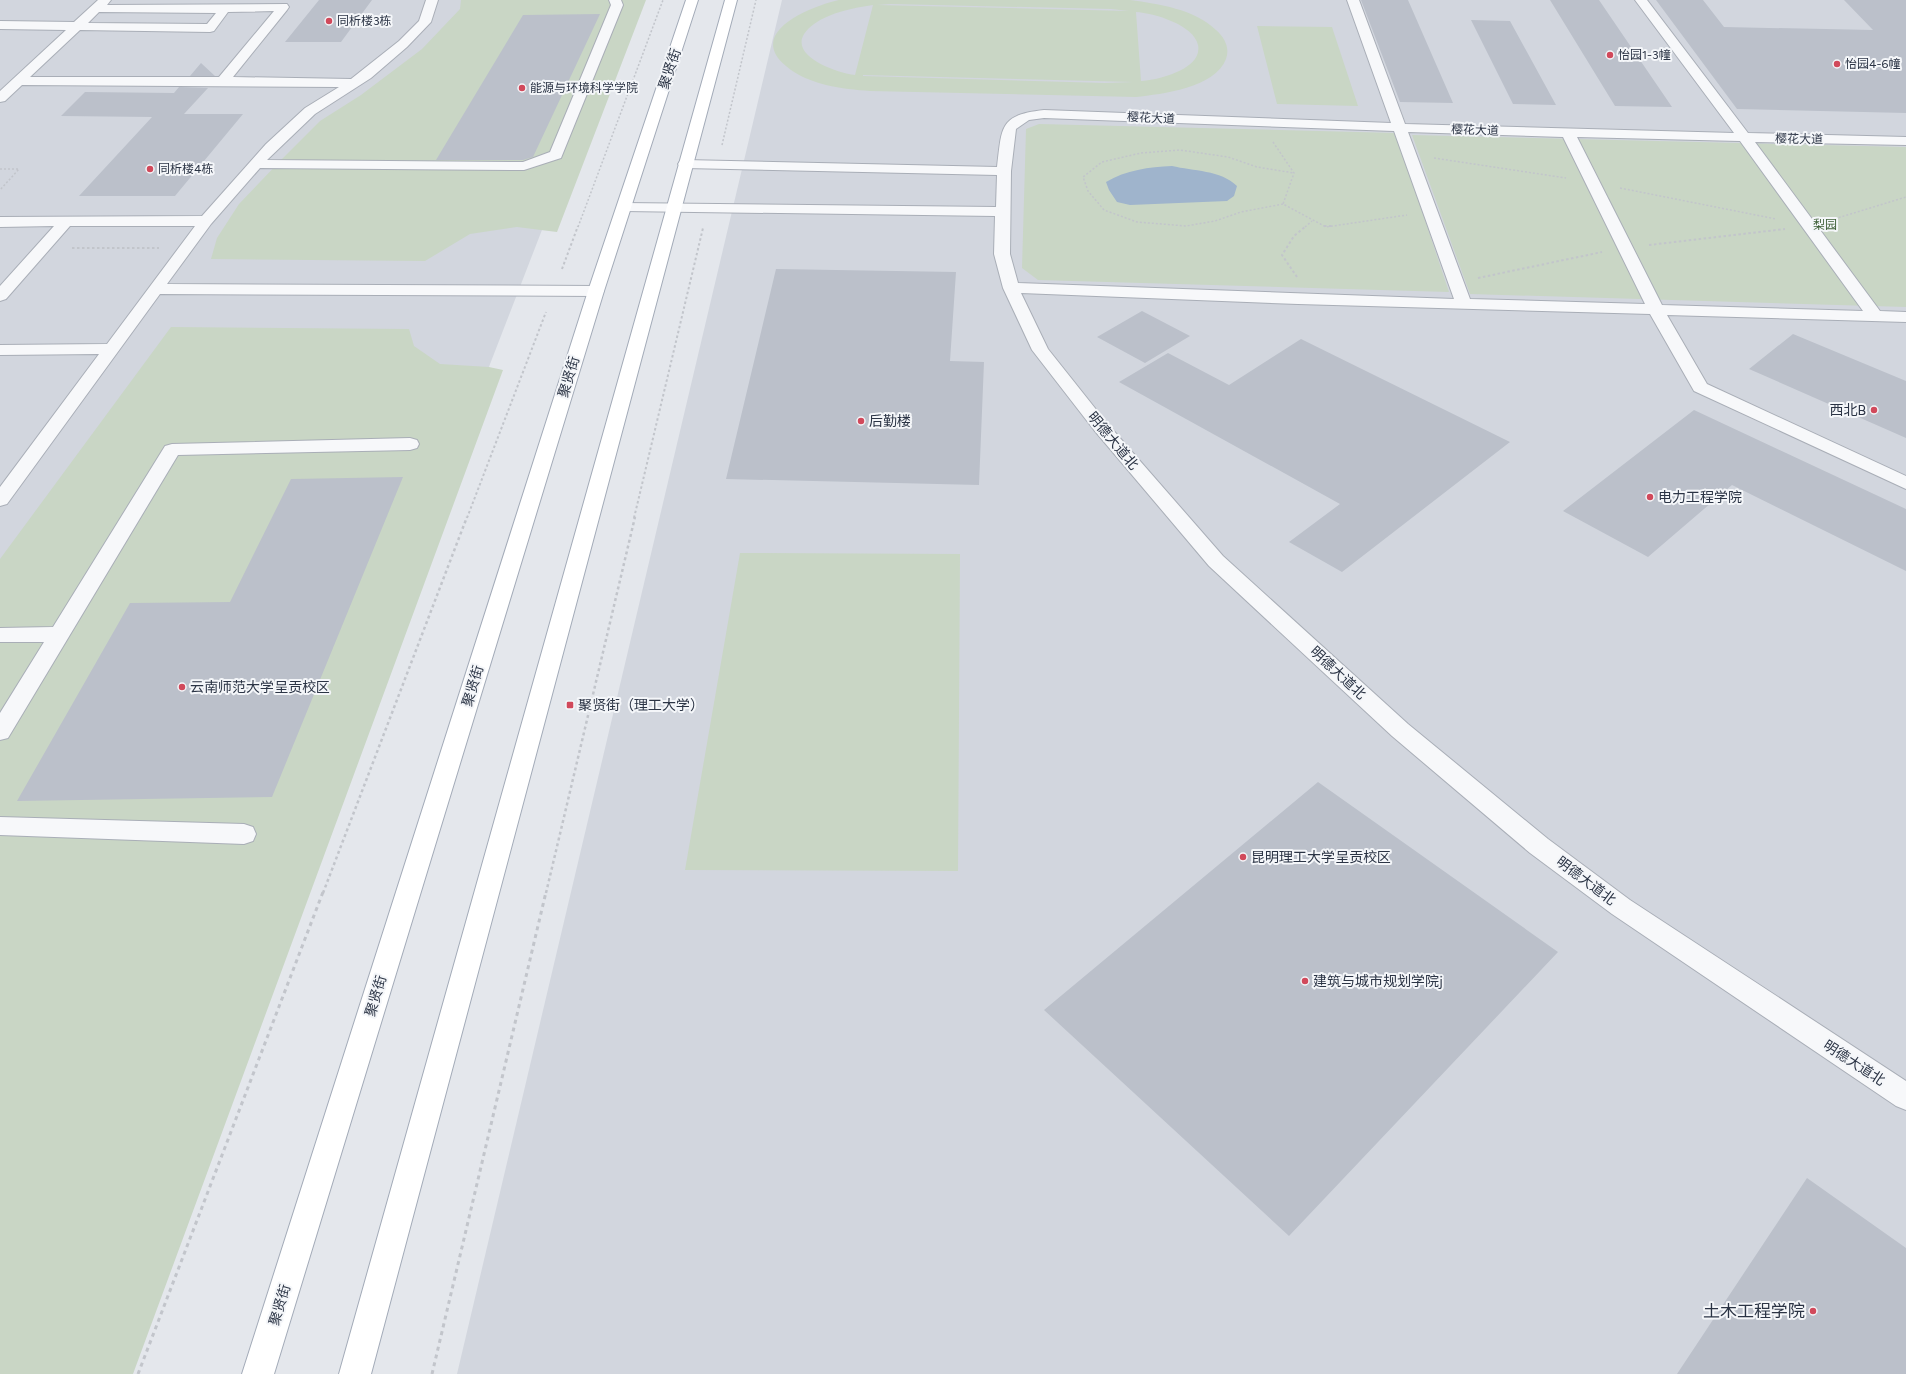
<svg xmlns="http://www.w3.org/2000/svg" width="1906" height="1374" font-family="Figtree,'Noto Sans SC',sans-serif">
<rect width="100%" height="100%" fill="#e4e7ec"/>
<path fill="#d2d6de" d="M0,0H631L99,1374H0Z
M782,0H1906V1374H457Z"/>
<path fill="#c9d6c5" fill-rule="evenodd" d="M461,0H646L557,232L517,227L470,234L425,261L211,259L217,238L239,204L283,158L320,121L361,95L422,49L460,9Z
M839,0H1130C1159,4 1194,9 1216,30C1225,38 1230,48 1226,59C1215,88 1162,94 1136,97L870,91C843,89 808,85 786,66C745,32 812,6 839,0ZM891,4L1111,9L1129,11L877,5ZM873,5L855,75C832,72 777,51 814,24C831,12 853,8 873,5ZM1136,12C1154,13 1194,25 1198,45C1203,69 1158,80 1141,81ZM863,76V75L1133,82L1105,83Z
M1257,26L1332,27L1358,106L1277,104Z
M1039,124L1396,133L1449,292L1038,280L1022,268L1026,129Z
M1412,135L1906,147V307L1470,294Z
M171,327L409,329L414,346L440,364L489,367L503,370L133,1374H0V559Z
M740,553L960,554L958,871L685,870Z"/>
<path fill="#9fb4cc" d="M1172,166C1193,171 1221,170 1237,186L1234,196L1227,201L1130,205L1117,202L1109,190L1106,182C1126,170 1149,167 1172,166Z"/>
<path fill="#bbc0ca" d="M319,0H372L341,42H285Z
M1361,0H1408L1453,103L1400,102Z
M1550,0H1599L1672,107L1615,106Z
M1656,0H1703L1724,27L1873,30L1844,0H1906V113L1737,109Z
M600,14L533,157L523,160H436L523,15Z
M1471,20L1510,21L1556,105L1513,104Z
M201,63L215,76H190Z
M179,87L208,88L184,114H243L175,196H79L152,117L61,116L85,92L174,93Z
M776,269L956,272L950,361L984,362L979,485L726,479Z
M1142,311L1190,336L1145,363L1097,337Z
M1793,334L1906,381V438L1749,369Z
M1301,339L1510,442L1342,572L1289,542L1340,504L1119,382L1168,353L1229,385Z
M1694,410L1906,509V571L1732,485L1648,557L1563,511Z
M403,477L272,797L17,801L130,603L230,602L291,479Z
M1318,782L1558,952L1289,1236L1044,1010Z
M1807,1178L1906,1248V1374H1677Z"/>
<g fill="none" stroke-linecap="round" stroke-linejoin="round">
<g stroke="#a9aeb7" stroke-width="2">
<path id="minor" d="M98,0H111L107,5L287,4L289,7L287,10L233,77L351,79L399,41L419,21L426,0H438L431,22L407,47L371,78L315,114L267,160L523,162L550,152L611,5L609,0H621L623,5L561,158L524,170L260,168L211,224L167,284L596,286L602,288L604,291L602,294L596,296L160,294L7,504L0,506V487L99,354L0,355V345L107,344L195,226H70L6,299L0,301V286L54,226L0,227V217L202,216L266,144L305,108L339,87L22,85L5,101L0,102V91L66,30L0,29V21L74,22ZM274,11L219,77H30L80,30L210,32L214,31L228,12ZM99,12L216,13L207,24L88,23Z
M1347,0H1359L1405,124L1734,133L1635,0H1647L1748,133L1906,137V145L1755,142L1880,311L1906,312V322L1667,315L1707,384L1906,476V489L1694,391L1650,314L1298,304L1021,293L1048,349L1106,422L1223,556L1408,724L1548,839L1630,900L1906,1081V1110L1896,1106L1612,914L1530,853L1392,736L1209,566L1094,430L1032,350L1003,288L994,254L995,216L624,211L619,210L617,207L619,204L624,203L996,207L997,175L685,168L680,167L678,164L680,161L685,160L997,167C1002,127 999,115 1044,110L1391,123ZM1044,118L1394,131L1454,299L1018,283L1010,254L1011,171L1016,129L1029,120ZM1408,132L1563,137L1645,304L1470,299ZM1577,137L1740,141L1863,311L1662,305Z
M410,438L417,440L419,444L417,448L410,450L178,455L8,738L0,740V713L44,642H0V628L53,627L165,446L172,444Z
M0,817L244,824L253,827L256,834L253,841L244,844L0,835Z"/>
</g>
<g stroke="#a3abb8" stroke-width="2">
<path id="major" d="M686,0H698L604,291L274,1374H242L588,291Z
M725,0H737L371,1374H339Z"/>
</g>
<path stroke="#c2c5cb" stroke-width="1.5" stroke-dasharray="2 2" stroke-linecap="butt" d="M1273,142L1294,173L1283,204L1326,227L1407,215
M722,145L756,0
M1434,158L1566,178
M0,169H19L0,190
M1620,188L1776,219
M1283,204L1241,212L1215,221L1186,226L1137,222L1104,210L1088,191L1083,177L1102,162L1141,153L1180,150L1228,157L1257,167L1294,173
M1831,220L1906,197
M578,227L663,0
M1305,227L1312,221"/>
<path stroke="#c2c5cb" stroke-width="2" stroke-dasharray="2.5 2.5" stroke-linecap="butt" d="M1324,226H1332
M1649,245L1785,229
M72,248H159
M562,269L578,226
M1297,277L1282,255L1294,236L1306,226
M1478,278L1602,252
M467,518L546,312
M634,518L703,228"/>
<path stroke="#c2c5cb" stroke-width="2.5" stroke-dasharray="3 3" stroke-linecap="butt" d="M323,893L467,517
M546,893L635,517"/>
<path stroke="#c2c5cb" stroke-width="3" stroke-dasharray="4 4" stroke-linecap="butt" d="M138,1374L323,892
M432,1374L546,892"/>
<use href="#minor" fill="#f7f8fa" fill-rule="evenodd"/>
<use href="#major" fill="#fff" fill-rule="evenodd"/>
</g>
<g fill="#d1495b" stroke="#f4f6f9" stroke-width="1.5">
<circle cx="329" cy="21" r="4"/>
<circle cx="1610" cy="55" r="4"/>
<circle cx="1837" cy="64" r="4"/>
<circle cx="522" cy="88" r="4"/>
<circle cx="150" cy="169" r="4"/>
<circle cx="1874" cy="410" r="4"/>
<circle cx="861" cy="421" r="4"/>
<circle cx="1650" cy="497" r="4"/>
<circle cx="182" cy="687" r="4"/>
<rect x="566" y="701" width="8" height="8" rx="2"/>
<circle cx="1243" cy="857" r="4"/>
<circle cx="1305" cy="981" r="4"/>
<circle cx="1813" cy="1311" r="4"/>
</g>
<g text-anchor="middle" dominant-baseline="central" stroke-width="4" stroke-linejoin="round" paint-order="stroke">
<g font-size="12" fill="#2b3445" stroke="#f4f6f9" text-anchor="start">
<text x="337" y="21">同析楼3栋</text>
<text x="1618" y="55">怡园1-3幢</text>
<text x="1845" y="64">怡园4-6幢</text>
<text x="530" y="88">能源与环境科学学院</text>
<text x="158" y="169">同析楼4栋</text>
</g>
<g font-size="12" fill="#2b3445" stroke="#f4f6f9">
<text transform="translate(1151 118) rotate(3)">樱花大道</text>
<text transform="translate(1475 130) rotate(2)">樱花大道</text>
<text transform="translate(1799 139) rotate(1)">樱花大道</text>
</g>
<g font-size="12" fill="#3f6138" stroke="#f4f6f9">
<text x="1825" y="225">梨园</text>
</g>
<g font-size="14" fill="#2b3445" stroke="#f4f6f9">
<text transform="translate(670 69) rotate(-72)">聚贤街</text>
<text transform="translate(569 377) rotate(-73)">聚贤街</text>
<text transform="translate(1113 441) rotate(50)">明德大道北</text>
<text transform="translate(1338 673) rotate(43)">明德大道北</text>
<text transform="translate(473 686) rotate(-73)">聚贤街</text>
<text transform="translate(1586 881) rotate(37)">明德大道北</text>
<text transform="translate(376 996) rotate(-73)">聚贤街</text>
<text transform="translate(1854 1063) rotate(33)">明德大道北</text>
<text transform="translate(280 1305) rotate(-73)">聚贤街</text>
</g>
<g font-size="14" fill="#2b3445" stroke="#f4f6f9" text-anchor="start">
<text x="1866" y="410" text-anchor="end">西北B</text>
<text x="869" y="421">后勤楼</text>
<text x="1658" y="497">电力工程学院</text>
<text x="190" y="687">云南师范大学呈贡校区</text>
<text x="578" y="705">聚贤街（理工大学）</text>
<text x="1251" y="857">昆明理工大学呈贡校区</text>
<text x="1313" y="981">建筑与城市规划学院j</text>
</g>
<g font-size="17" fill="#2b3445" stroke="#f4f6f9" text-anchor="end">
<text x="1805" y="1311">土木工程学院</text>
</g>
</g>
</svg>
